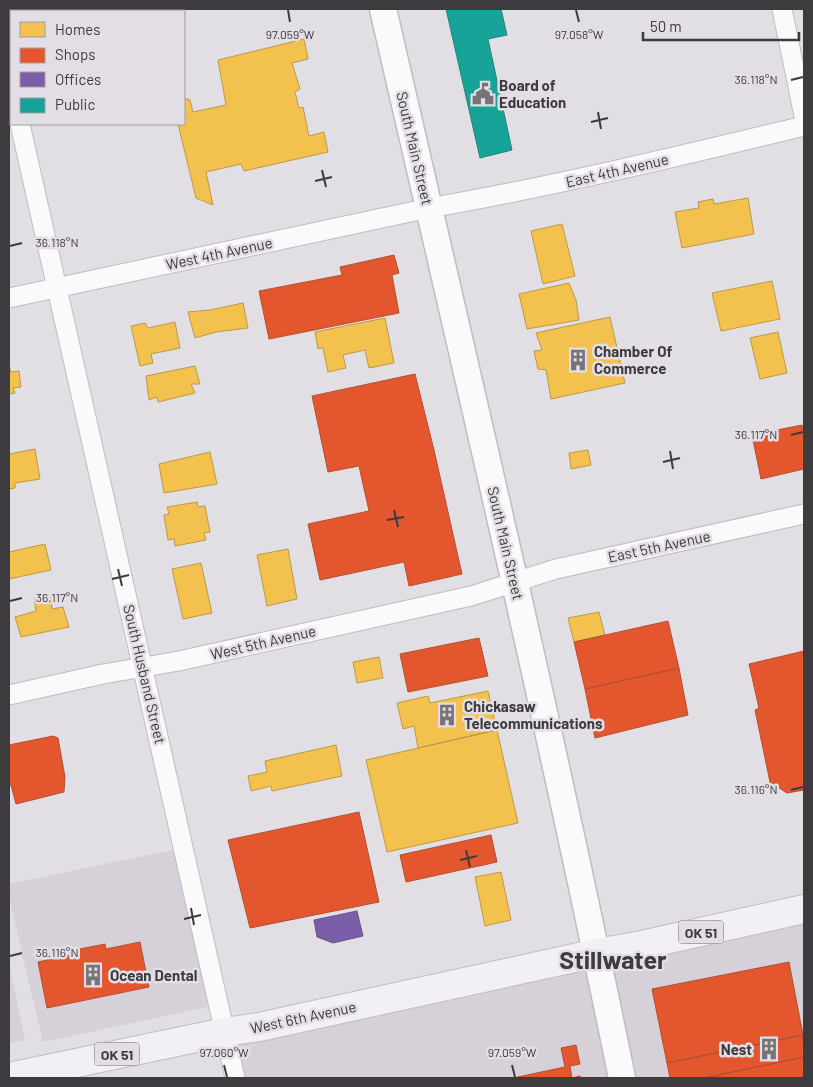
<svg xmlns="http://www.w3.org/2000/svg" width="813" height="1087" font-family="Barlow,sans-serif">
<rect width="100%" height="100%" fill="#e2dfe4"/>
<path fill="#d6d0d9" d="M177,849L208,1007L43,1042L9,897V884Z
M804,905V1078H230L220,1033Z
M9,963L25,1040L9,1043Z"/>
<path fill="#f2c14e" stroke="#bc9949" d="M304,39L308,59L292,63L300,89L295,92L299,108L303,107L309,136L324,132L328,152L244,171L241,164L206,172L213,205L196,198L178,124H184V98L190,100L193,112L226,105L218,60Z
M748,198L754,234L682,248L675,212L699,208L698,202L713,199L714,204Z
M562,224L575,276L543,284L531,231Z
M772,281L780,319L721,331L712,293Z
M569,283L576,300L579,320L527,329L519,294Z
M243,303L248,328L216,332L195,338L188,312L210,310Z
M610,317L625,383L551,399L546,370L538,369L534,351L542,350L536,333Z
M385,318L394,363L369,368L365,350L343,355L346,368L328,372L323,348L318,349L315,332Z
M175,322L180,348L151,354L153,363L140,366L131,326L145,323L148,328Z
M778,332L787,373L760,379L750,338Z
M9,365L11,372L19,371L21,387L13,388L15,393L9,394Z
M195,366L200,384H191L195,393L158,402L157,397L149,400L146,376Z
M35,449L40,479L15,483V488L9,489V454Z
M588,450L591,465L571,469L569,453Z
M210,452L217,484L164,493L159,464Z
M197,502L198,507L205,506L210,532L204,533L206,540L175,546L174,539L168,540L164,515L169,514L167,507Z
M45,544L51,570L9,579V552Z
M288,549L297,599L267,606L257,555Z
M201,563L212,613L183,619L172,569Z
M51,595L52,609L63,607L69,627L21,637L15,617L36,611L34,598Z
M599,612L605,635L574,642L568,618Z
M379,657L383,678L357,683L353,662Z
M488,691L497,730L418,748L414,726L403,729L397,703L428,696L430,703Z
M497,730L518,823L387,852L366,760Z
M336,745L342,776L272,791L271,786L251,791L248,776L267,772L265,761Z
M501,872L511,920L485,926L475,877Z"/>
<path fill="#e4572e" stroke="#b24f33" d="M394,255L399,273L392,275L399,313L269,339L259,291L342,275L340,267Z
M415,374L434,450L462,574L409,586L404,562L320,580L308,524L369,511L359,466L328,472L312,396Z
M802,425L804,434V469L761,479L752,435Z
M668,621L679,668L585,689L574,642Z
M479,638L488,676L408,692L400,654Z
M804,651V790L787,793L770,782L755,710L759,708L749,664Z
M679,668L688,715L595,738L585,689Z
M53,736L58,738L65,777L64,792L16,804L11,785L9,786V745Z
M359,812L379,902L250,928L228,840Z
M491,835L497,862L406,882L400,855Z
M140,942L149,987L47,1008L38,962L71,955L70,951L105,944L106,949Z
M789,962L803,1035L667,1063L652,989Z
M803,1035L804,1057L704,1078H670L667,1063Z
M576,1045L580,1064L570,1066L572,1078L580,1076L581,1078H513L565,1067L561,1048Z
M804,1057V1078H704Z"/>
<path fill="#7b5ea7" stroke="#685488" d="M357,911L363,936L333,943L317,937L314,920Z"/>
<path fill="#17a398" stroke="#22847d" d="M446,9H501L507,35L488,39L512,150L480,158Z"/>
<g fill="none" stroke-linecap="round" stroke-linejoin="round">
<g stroke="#bebcc0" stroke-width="21">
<path id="minor" d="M782,9L804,116
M9,76L11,87
M20,124L235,1078
M9,298L429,208C555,186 680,156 804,126
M9,695L103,674L179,661L471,596L556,569L804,514"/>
</g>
<g stroke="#bebcc0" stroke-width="29">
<path id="secondary" d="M383,9C465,365 549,720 622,1078"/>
</g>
<g stroke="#bfbec0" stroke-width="30">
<path id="trunk" d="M9,1077L225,1032L259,1027L597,953L642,945L804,909"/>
</g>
<use href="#minor" stroke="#fbfafb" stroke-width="19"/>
<use href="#secondary" stroke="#fbfafb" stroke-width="26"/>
<use href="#trunk" stroke="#f2f0f6" stroke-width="28"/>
</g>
<path fill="none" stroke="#3d3b3e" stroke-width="2" d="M288,10L290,22M576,10L579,22M791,80L803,77M598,112L601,129M591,122L608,118M322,170L326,187M315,181L332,177M10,246L22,243M791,435L803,432M670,451L673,469M663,462L680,458M394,510L398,527M387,520L404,517M118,569L122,586M112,579L129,575M10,601L22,598M791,790L803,787M466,850L470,867M460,860L477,856M191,908L194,925M184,919L201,915M10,956L22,953M224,1065L227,1077M512,1065L515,1077"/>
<defs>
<g id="civic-bare" transform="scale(1.725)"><path d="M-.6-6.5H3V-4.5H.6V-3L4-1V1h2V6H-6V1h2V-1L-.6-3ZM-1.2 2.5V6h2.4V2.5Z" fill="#777478" stroke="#e3dee5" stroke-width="2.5" paint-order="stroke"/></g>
<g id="building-bare" transform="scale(1.725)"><path d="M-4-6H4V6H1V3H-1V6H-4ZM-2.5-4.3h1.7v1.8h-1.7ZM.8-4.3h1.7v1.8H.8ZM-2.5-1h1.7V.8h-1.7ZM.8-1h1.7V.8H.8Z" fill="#777478" stroke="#e3dee5" stroke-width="2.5" paint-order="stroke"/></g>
</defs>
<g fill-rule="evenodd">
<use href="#civic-bare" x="483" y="94"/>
<use href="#building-bare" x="578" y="360"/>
<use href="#building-bare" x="447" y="715"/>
<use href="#building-bare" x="93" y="975"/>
<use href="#building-bare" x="769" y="1049"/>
</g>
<g text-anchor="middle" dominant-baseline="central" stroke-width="5" stroke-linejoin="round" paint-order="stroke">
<g fill="#e3dee5" stroke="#6f6c70" stroke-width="1">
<rect x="678.5" y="920.5" width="45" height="23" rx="4"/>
<rect x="94.5" y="1042.5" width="45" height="23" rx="4"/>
</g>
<g font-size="14" font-weight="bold" fill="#3d3b3e">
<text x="701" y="932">OK 51</text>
<text x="117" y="1054">OK 51</text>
</g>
<g font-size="15" font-weight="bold" fill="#3d3b3e" stroke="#e3dee5" text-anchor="start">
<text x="499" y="85">Board of<tspan x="499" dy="17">Education</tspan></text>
<text x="594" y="351">Chamber Of<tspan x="594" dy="17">Commerce</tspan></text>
<text x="464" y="706">Chickasaw<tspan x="464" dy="17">Telecommunications</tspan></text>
<text x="110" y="975">Ocean Dental</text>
<text x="752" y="1049" text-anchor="end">Nest</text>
</g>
<g font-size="15" fill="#3d3b3e" stroke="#e3dee5">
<text transform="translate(415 148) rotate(77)">South Main Street</text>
<text transform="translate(617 170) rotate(-13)">East 4th Avenue</text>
<text transform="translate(219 253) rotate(-12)">West 4th Avenue</text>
<text transform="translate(506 543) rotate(77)">South Main Street</text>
<text transform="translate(659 546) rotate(-12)">East 5th Avenue</text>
<text transform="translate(263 642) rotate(-13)">West 5th Avenue</text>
<text transform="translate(145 674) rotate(77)">South Husband Street</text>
<text transform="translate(303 1017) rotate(-12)">West 6th Avenue</text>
</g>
<g font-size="25" font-weight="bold" fill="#3d3b3e" stroke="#e3dee5">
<text x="613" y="959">Stillwater</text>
</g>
</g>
<g font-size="12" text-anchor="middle" fill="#3d3b3e" stroke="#e3dee5" stroke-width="5" stroke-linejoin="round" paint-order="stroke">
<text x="290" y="39">97.059°W</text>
<text x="579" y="39">97.058°W</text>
<text x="756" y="84">36.118°N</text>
<text x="57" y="247">36.118°N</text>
<text x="756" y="439">36.117°N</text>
<text x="57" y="602">36.117°N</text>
<text x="756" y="794">36.116°N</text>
<text x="57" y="957">36.116°N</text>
<text x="224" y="1057">97.060°W</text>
<text x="512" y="1057">97.059°W</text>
</g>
<rect width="813" height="1087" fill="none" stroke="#3d3b3e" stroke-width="20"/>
<rect x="10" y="10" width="175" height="115" fill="#e3dee5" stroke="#a19da2"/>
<rect x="20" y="22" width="25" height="15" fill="#f2c14e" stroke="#a19da2"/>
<text x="55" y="35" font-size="15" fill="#3d3b3e">Homes</text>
<rect x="20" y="48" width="25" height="15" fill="#e4572e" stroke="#a19da2"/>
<text x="55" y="60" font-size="15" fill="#3d3b3e">Shops</text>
<rect x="20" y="72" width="25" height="15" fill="#7b5ea7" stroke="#a19da2"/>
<text x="55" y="85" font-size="15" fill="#3d3b3e">Offices</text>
<rect x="20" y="98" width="25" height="15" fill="#17a398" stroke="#a19da2"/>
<text x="55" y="110" font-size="15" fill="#3d3b3e">Public</text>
<path d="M643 32v8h156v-8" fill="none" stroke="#3d3b3e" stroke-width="2.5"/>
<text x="650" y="32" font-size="15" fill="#3d3b3e" stroke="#e3dee5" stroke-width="4" paint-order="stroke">50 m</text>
</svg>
